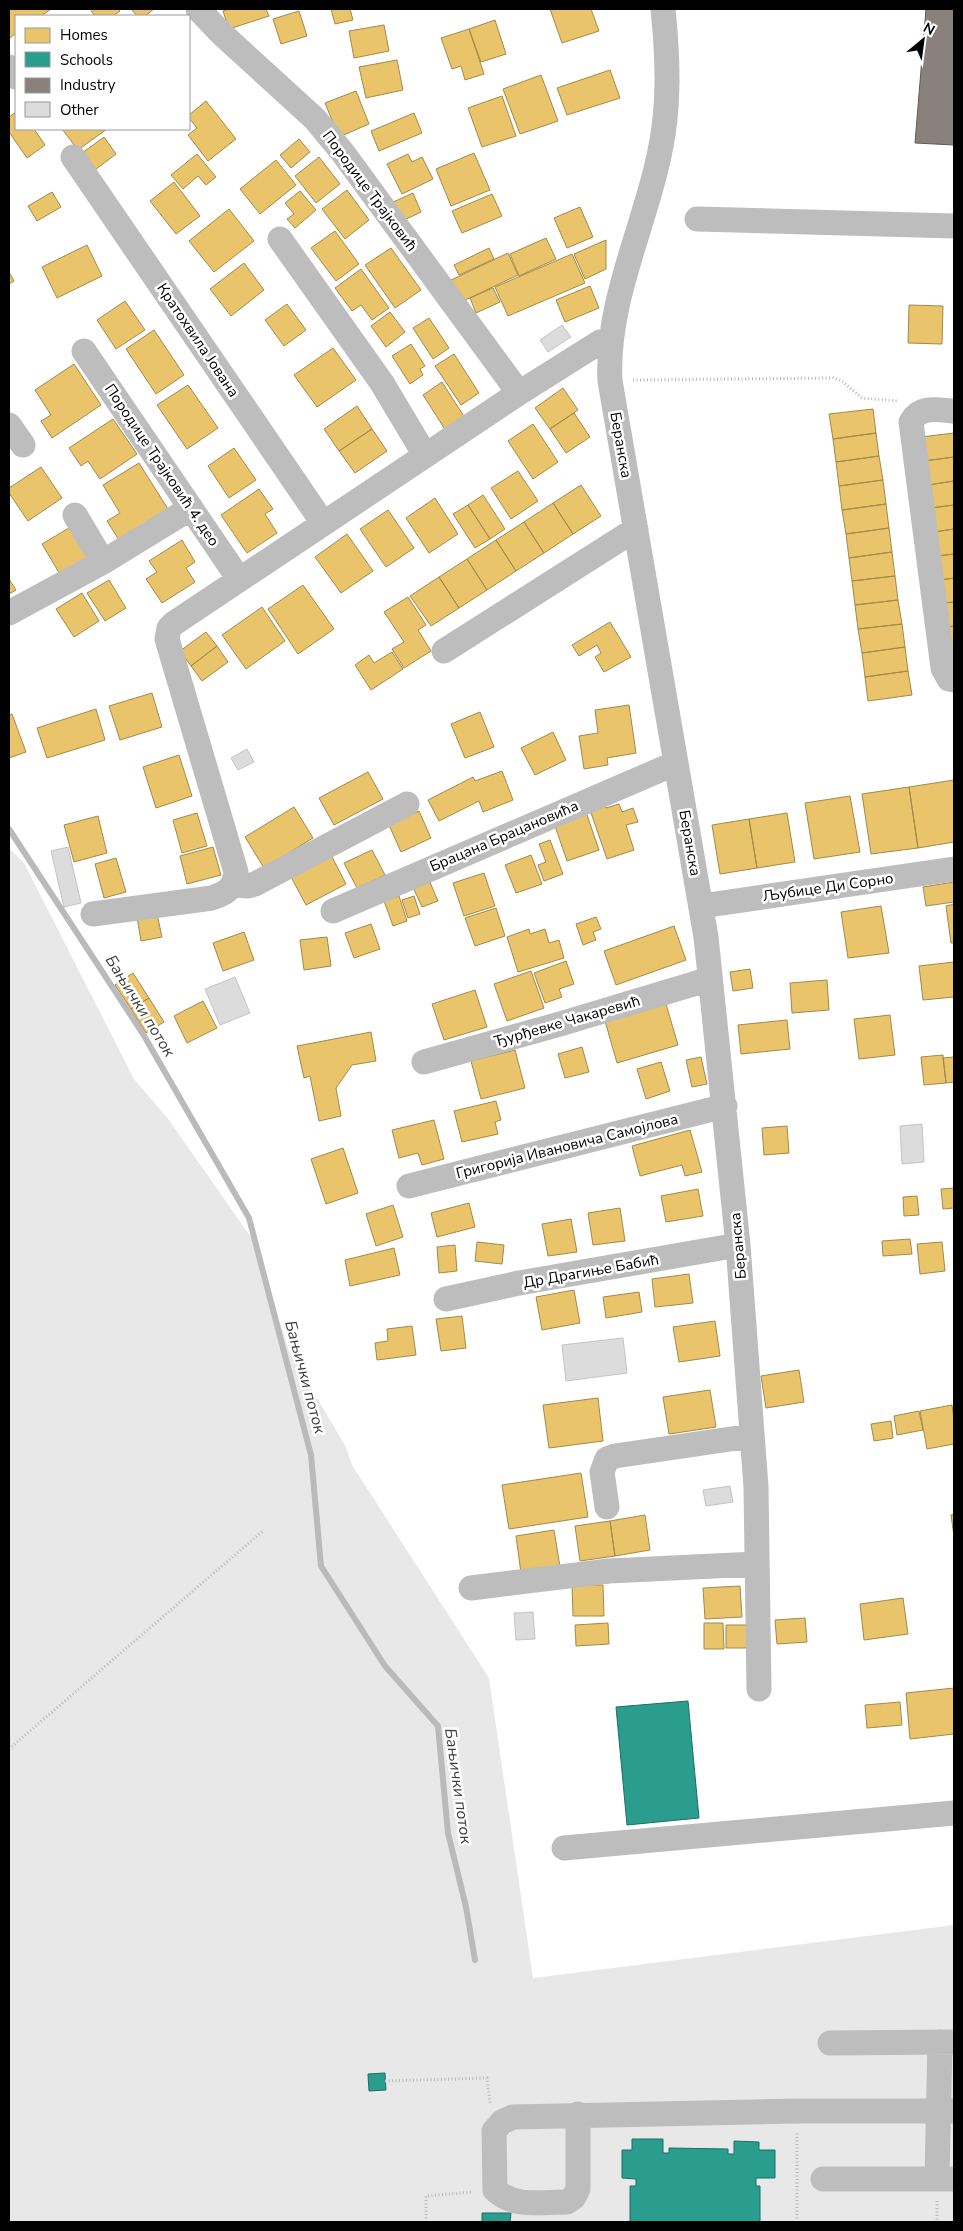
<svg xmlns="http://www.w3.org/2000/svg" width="963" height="2231" font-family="'Nunito Sans',sans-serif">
<rect width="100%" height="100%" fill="#fff"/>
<path fill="#e8e8e8" d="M9,848L24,863L134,1079L169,1120L255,1243L289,1351L346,1447L352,1465L489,1678L533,1978L954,1925V2222H9Z"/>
<path fill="#e9c46a" stroke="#a3894a" d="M9,9H51L41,16H16V33L9,39Z
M90,9H118L120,11L113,16H95Z
M131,9H154L145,16H137Z
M229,9H266L269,16L229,29L223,11Z
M331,9H350L353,20L335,24Z
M550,9H591L599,31L562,43Z
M299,11L307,36L281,44L273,19Z
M495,20L506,54L481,62L469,29Z
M384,25L389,51L354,58L349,31Z
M469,29L484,74L465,80L461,66L452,69L441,38Z
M397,60L403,90L366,98L359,67Z
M610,70L620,98L567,115L557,88Z
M541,75L558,121L520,134L503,89Z
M356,91L369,124L339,137L325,103Z
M502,96L516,136L482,147L468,108Z
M206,101L236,139L208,161L188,135L197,128L189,118V115Z
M16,112V129H34L45,145L27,158L9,132V117Z
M414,113L422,133L379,151L371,131Z
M62,129H107L78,150Z
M104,137L116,154L91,173L78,156Z
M299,139L310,152L291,168L280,155Z
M474,153L490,190L451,206L436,169Z
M197,154L216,177L206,185L198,176L183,189L171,175Z
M408,154L412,162L422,157L433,179L402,194L387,164Z
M319,157L340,184L316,203L295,176Z
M276,160L296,185L260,214L240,189Z
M174,182L200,216L176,234L150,201Z
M347,190L369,220L345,239L322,209Z
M300,191L316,210L295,228L287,219L294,214L285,203Z
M52,192L61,207L37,221L28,206Z
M413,193L421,212L400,222L391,203Z
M492,194L502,216L462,233L452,211Z
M580,207L593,237L567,248L554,218Z
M229,209L254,241L214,272L189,241Z
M335,231L359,264L336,281L311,248Z
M546,238L556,259L519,276L510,254Z
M606,240V269L585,279L574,254Z
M87,245L102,276L57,298L42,267Z
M391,248L421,290L395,308L365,265Z
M489,248L494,259L459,275L454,265Z
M508,253L518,275L459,303L449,281Z
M572,254L585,283L508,316L495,287Z
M244,263L264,290L231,316L210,289Z
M361,269L389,308L372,320L361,305L352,311L335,288Z
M9,272L14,281L9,284Z
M590,286L599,308L565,322L556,300Z
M493,288L500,302L476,313L470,298Z
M125,301L145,330L116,349L97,320Z
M287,304L306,330L284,346L265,320Z
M909,305L943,306L942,344L908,343Z
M390,312L405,332L386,347L371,326Z
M429,318L449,348L433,359L413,328Z
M154,330L184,375L156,394L126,349Z
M411,344L425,366L420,369L423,375L410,384L392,356Z
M333,348L356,380L317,407L294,375Z
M454,354L479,393L461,405L435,366Z
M74,364L101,405L52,438L41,421L51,415L35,390Z
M442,382L467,421L448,434L423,395Z
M188,385L218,428L187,449L157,405Z
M563,388L578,410L550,429L535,408Z
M357,406L372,429L339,451L324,429Z
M873,409L876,433L833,439L829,414Z
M574,413L590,437L566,453L550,429Z
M113,419L137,454L100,479L88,461L81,466L69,448Z
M533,424L558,462L533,479L508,441Z
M372,429L387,451L355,473L339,451Z
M876,433L879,456L836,462L833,439Z
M954,433V457L924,461L921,437Z
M234,448L256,480L229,498L208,466Z
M879,456L883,480L839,486L836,462Z
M954,457V481L928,485L924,461Z
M139,463L168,509L119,540L107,521L120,513L103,485Z
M41,467L62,498L28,521L9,493V488Z
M518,471L538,501L511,519L491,488Z
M883,480L886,504L842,510L839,486Z
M954,481V505L931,508L928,485Z
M581,485L601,516L573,534L553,503Z
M259,489L273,509L265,514L277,533L247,553L221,515Z
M483,495L505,529L490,539L468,505Z
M435,498L458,534L429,553L406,518Z
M553,503L573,534L544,553L524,522Z
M886,504L889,528L846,534L842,510Z
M468,505L490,539L475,548L453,514Z
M954,505V529L934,532L931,508Z
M388,510L414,548L386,567L360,529Z
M524,522L544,553L516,571L496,540Z
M74,525L93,558L61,576L42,544Z
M889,528L892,552L849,558L846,534Z
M954,529V554L937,556L934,532Z
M347,534L373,571L341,593L315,557Z
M182,540L195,562L186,568L195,582L162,603L146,579L157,572L149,561Z
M496,540L516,571L487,590L467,559Z
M892,552L895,576L852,581L849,558Z
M954,554V578L940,580L937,556Z
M467,559L487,590L459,608L439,577Z
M895,576L898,600L855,605L852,581Z
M439,577L459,608L431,626L410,596Z
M954,578V602L943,603L940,580Z
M9,579L16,590L9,594Z
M109,580L126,608L105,621L87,593Z
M303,585L334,629L298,654L268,609Z
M82,593L99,621L74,637L56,609Z
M408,597L426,625L418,630L431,651L404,668L392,649L404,642L384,612Z
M898,600L902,624L858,629L855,605Z
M954,602V626L946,627L943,603Z
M262,607L285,641L246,669L222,635Z
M610,622L631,657L604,672L595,657L601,653L597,645L579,656L572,645Z
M902,624L905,647L862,653L858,629Z
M954,626V650L950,651L946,627Z
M206,632L217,646L191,666L180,651Z
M217,646L228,662L202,681L191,666Z
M905,647L908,671L865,677L862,653Z
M392,652L403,669L371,690L355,665L369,655L374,663Z
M908,671L912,695L868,701L865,677Z
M152,693L162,727L120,740L109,706Z
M629,705L636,753L607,758L608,765L584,769L579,736L598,733L595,710Z
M96,709L105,740L47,758L37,728Z
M480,712L494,747L465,758L451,724Z
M12,714L26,752L9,758V715Z
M553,732L566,760L535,775L521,748Z
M179,755L192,796L156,808L143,767Z
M502,771L513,800L483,812L479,801L439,821L428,800L473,777L475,781Z
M368,772L383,799L334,825L319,798Z
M954,780V842L918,848L909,787Z
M909,787L918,848L871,854L862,794Z
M850,796L860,852L814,859L805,803Z
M604,802L606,808L619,804L622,812L633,808L638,822L626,825L634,850L607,859L589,807Z
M294,807L313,838L264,868L245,837Z
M419,811L431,838L401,852L389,825Z
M586,812L599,850L567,861L554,823Z
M197,813L207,846L182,853L173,820Z
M787,813L795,862L757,868L749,819Z
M98,816L107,853L74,862L64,825Z
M749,819L757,868L720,874L712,825Z
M550,840L563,874L544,881L538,865L546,862L539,844Z
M213,847L221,875L187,884L180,856Z
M372,850L385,875L357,888L344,863Z
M331,855L346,884L306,905L291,877Z
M531,855L542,884L516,893L505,865Z
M116,858L126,892L104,898L95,864Z
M484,873L495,906L464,916L453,883Z
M429,880L438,901L422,907L413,887Z
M954,882V902L926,906L923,887Z
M399,896L407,921L393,926L384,901Z
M414,896L420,914L408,918L402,900Z
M954,904V943H951L946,906Z
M881,906L889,953L848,958L841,912Z
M496,908L505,936L475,946L465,918Z
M157,914L162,937L141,941L137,917Z
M596,917L601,929L593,932L596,940L583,945L576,924Z
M371,924L380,949L354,958L345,933Z
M674,926L686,960L616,985L604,951Z
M529,929L530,934L545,929L549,943L559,940L564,958L518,972L507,937Z
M244,932L254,960L223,971L213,943Z
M327,937L331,966L304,970L300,940Z
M566,961L574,984L559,989L562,997L545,1003L534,973Z
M954,962V997L923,1000L919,966Z
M750,969L753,988L733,991L730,972Z
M531,971L544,1008L507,1021L494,984Z
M133,973L149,998L131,1009L115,985Z
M827,980L829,1010L792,1013L790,983Z
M475,990L487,1027L444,1040L432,1004Z
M149,998L164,1022L146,1033L131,1009Z
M203,1001L217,1028L187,1043L174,1016Z
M666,1004L678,1045L617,1063L605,1021Z
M890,1015L895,1055L859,1059L854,1019Z
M787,1020L790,1049L741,1054L738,1025Z
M371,1032L376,1061L352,1065L336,1088L341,1116L319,1121L310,1076L304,1078L297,1046Z
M582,1047L589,1072L565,1078L558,1054Z
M515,1050L525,1088L481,1099L471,1061Z
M943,1055L946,1083L924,1085L921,1057Z
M701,1057L707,1084L692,1087L686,1060Z
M954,1057V1082L946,1083L943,1058Z
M661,1062L670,1091L646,1099L637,1069Z
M496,1101L501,1120L495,1122L498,1134L462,1142L454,1111Z
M434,1120L444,1159L422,1165L418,1153L399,1158L392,1130Z
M787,1126L789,1153L764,1155L762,1128Z
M690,1130L702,1172L685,1176L682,1165L640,1176L632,1146Z
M343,1148L358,1193L326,1204L311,1159Z
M954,1188V1208L943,1209L941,1189Z
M698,1189L703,1216L666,1222L661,1196Z
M917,1196L919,1215L904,1216L903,1197Z
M469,1203L475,1227L437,1237L431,1213Z
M393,1205L403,1237L376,1246L366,1214Z
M620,1208L625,1241L593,1245L588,1213Z
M571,1219L577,1252L548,1256L542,1224Z
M910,1239L912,1254L883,1256L882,1241Z
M477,1242L504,1245L502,1264L475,1261Z
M942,1242L945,1271L920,1274L917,1244Z
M455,1245L457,1271L439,1273L437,1247Z
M394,1248L400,1275L350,1286L345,1260Z
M689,1274L693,1303L655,1307L652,1279Z
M574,1290L580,1323L542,1330L536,1297Z
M639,1292L642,1312L606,1318L603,1297Z
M462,1316L466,1348L441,1351L436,1319Z
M715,1321L720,1356L679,1362L673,1327Z
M412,1326L416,1355L377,1360L375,1343L388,1341L387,1329Z
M799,1370L804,1402L766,1408L761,1376Z
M710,1390L716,1427L669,1434L663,1397Z
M598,1398L603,1441L549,1448L543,1405Z
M952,1405L954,1420V1444L927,1449L920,1411Z
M919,1411L923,1430L897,1435L894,1416Z
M891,1421L893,1438L874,1441L871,1424Z
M581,1473L588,1517L509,1529L502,1485Z
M954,1514V1536L951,1515Z
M645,1515L650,1550L615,1556L610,1521Z
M610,1521L615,1556L580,1561L575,1526Z
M554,1530L560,1567L521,1573L516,1536Z
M572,1585H603L604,1616H573Z
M740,1586L742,1617L705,1619L703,1588Z
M903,1598L908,1634L864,1640L860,1604Z
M805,1618L807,1642L777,1644L775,1620Z
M608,1623L609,1644L576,1646L575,1625Z
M704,1623H723L724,1649H704Z
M726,1625H747V1648H726Z
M954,1688V1734L910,1739L906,1693Z
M900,1702L902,1725L867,1728L865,1705Z"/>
<path fill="#2a9d8f" stroke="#1d6e64" d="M688,1701L699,1818L627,1825L616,1707Z
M385,2073L386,2090L369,2091L368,2074Z
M632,2139H663V2153H669V2148L728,2149V2154H734V2141L759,2142V2150H775V2178H756V2186H760V2222H630V2186H636V2179L622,2178V2150H632Z
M482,2213H511L510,2222H471H482Z"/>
<path fill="#8a817c" stroke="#615a57" d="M926,9H954V145L915,143Z"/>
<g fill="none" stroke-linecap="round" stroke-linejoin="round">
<path stroke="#bababa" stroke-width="6" d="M9,829L143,1034L249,1218L311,1455L321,1566L385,1666L438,1726L448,1833L466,1907L475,1960"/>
</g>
<path fill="#dcdcdc" stroke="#c4c4c4" d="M562,325L571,337L548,352L540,340Z
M247,749L254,762L238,770L231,758Z
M68,847L81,903L64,907L51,851Z
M235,977L250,1013L220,1025L205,989Z
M922,1124L924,1162L902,1164L900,1126Z
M623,1338L627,1373L566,1381L562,1345Z
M730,1486L733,1502L706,1506L703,1490Z
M533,1612L535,1639L516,1640L514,1613Z"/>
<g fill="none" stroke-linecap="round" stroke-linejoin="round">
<path stroke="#b8b8b8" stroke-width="3" stroke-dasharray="1 2.5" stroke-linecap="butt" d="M633,380L833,378L842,381L862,398L898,401
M9,1749L264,1530
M385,2081L487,2078L490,2103
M937,2201V2222
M426,2222V2196L472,2192
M797,2222V2133"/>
<path stroke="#bdbdbd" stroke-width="25" d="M198,9L223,35L315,119L343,153L519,393
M663,9C668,58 670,107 659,156C643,231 606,303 610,381L706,937L738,1245L756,1487L759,1689
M9,67L16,77
M73,157L323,523
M697,219L954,226
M280,239L382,383L425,455
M84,351L239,579
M954,411C938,410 920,405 911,422L943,668L949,679L954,680
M9,425L23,445
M75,515L103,562
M9,613L103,562L191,508
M444,651L636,529
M234,885L248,886L255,884L407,804
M702,906L954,869
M333,911L676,763
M93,914L212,898C227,893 234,888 236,872L167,639L169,628L173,624L519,393L600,342L610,341
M424,1062L560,1024L710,979
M409,1186L725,1106
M446,1299L519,1283L738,1245
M607,1507L602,1472L607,1459L615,1456L751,1436
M471,1588L609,1571L756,1564
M564,1848L954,1813
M830,2043L954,2042
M578,2114V2189L574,2197L567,2202C542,2202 514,2208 495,2190L494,2131L502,2122L513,2117L797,2111H954
M937,2178L940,2042
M823,2179H954"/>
</g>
<g text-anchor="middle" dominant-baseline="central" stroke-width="5" stroke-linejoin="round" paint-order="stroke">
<g font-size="15" fill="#000" stroke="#fff">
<text transform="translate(370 191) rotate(53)">Породице Трајковић</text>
<text transform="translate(198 340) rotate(56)">Кратохвила Јована</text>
<text transform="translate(621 445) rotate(80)">Беранска</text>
<text transform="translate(162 465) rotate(56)">Породице Трајковић 4. део</text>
<text transform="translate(504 836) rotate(-23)">Брацана Брацановића</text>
<text transform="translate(690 843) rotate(80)">Беранска</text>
<text transform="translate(828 887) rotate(-8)">Љубице Ди Сорно</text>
<text transform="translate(567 1021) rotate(-16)">Ђурђевке Чакаревић</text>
<text transform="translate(567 1146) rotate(-14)">Григорија Ивановича Самојлова</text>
<text transform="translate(738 1246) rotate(-95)">Беранска</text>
<text transform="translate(591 1271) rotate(-10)">Др Драгиње Бабић</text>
</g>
<g font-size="16" font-style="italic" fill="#3e3e3e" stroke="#fff">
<text transform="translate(140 1006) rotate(58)">Бањички поток</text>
<text transform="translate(305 1377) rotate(75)">Бањички поток</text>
<text transform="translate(458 1786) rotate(82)">Бањички поток</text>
</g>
</g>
<rect width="963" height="2231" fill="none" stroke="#000000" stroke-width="20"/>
<rect x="15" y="15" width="175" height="115" fill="#ffffff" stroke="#999999"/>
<rect x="25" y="28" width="25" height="15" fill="#e9c46a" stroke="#999999"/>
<text x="60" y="40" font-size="15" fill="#000000">Homes</text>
<rect x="25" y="52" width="25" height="15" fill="#2a9d8f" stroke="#999999"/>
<text x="60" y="65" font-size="15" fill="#000000">Schools</text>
<rect x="25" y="78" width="25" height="15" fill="#8a817c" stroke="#999999"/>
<text x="60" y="90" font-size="15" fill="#000000">Industry</text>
<rect x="25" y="102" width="25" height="15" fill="#dcdcdc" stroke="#999999"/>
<text x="60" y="115" font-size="15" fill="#000000">Other</text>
<g transform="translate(923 40) rotate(29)" stroke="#ffffff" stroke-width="4" paint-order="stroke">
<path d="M0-4L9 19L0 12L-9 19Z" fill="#000000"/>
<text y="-8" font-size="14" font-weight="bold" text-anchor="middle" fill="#000000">N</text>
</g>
</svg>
